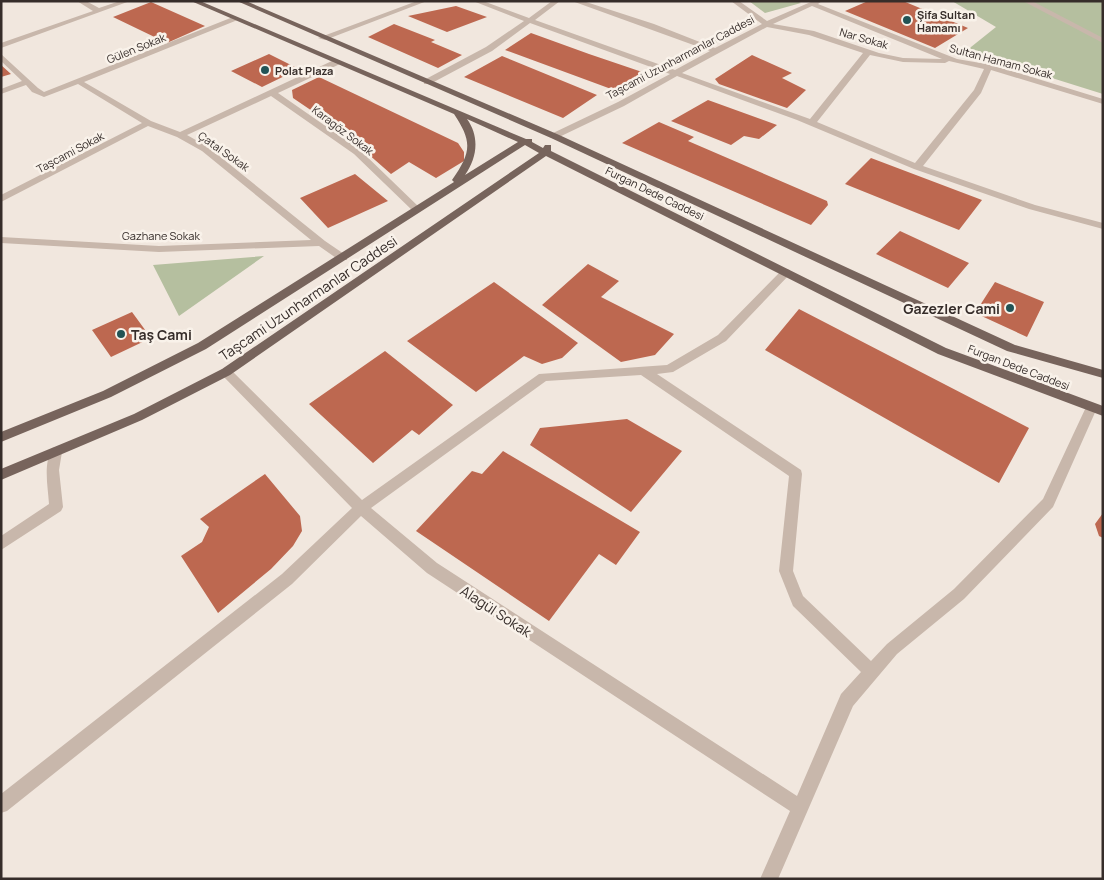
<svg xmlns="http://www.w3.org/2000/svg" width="1104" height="880" font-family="Manrope,sans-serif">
<rect width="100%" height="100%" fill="#f1e7de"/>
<path fill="#b5bf9f" d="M749,1H797L801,3L765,13Z
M952,1H1103V94L966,51L996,27Z
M264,256L179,316L153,265Z"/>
<path fill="#bd6850" d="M868,1H903L968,28L935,48L845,11Z
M151,2L205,26L167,43L113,17Z
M456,6L487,17L447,32L408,16Z
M394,24L435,40L431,42L462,55L438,68L368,37Z
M531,33L589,54L648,74L622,93L505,50Z
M269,54L299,69L262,87L231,71Z
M752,55L792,73L782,78L806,90L787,108L719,84L715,79Z
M502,56L597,95L563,118L464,77Z
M1,65L11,74L1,77Z
M319,77L458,143L464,152V161L436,178L409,162L391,174L343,132L293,98L292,90Z
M708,100L777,125L759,139L744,136L731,145L671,121Z
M659,122L694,137L688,141L827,201L828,205L811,225L622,143Z
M871,158L982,200L959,230L845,184Z
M355,174L388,201L328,228L300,198Z
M900,231L969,263L948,288L876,254Z
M588,264L619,281L601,297L674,334L655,355L621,362L542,305Z
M494,282L578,343L562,358L542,364L524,356L476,392L407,341Z
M995,282L1044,302L1027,337L975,313Z
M799,309L1029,428L999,483L765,350Z
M132,312L151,338L111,357L92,330Z
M385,351L453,405L419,435L412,430L373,463L309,404Z
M627,419L682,451L631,512L530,445L540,428Z
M503,451L640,532L616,565L599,554L549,621L416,531L472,471L482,474Z
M265,474L300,516L302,531L293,546L271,569L218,613L181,556L202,542L209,527L200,519Z
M1103,513V538L1099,536L1095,524Z"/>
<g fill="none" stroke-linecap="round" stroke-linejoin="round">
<path fill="#c8b7ab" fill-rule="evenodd" d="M77,1H86L99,8L120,1H130L1,48V43L93,11Z
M417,1H427L325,40L318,38Z
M473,1H483L529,18L552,1H560L535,20L675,70L710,51L572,1H583L654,24L715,48L762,24L731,1H739L767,21L813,1H822L818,4L957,59L992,65L1103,99V104L991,70L981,93L923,166L1035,205L1103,223V229L1029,209L914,169L797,120L677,76L624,106L557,138H551V134L618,102L670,74L530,23L492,51L430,84H424V80L486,47L524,21ZM812,6L942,59L903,58L879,53L814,31L773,24ZM767,27L809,35L863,53L810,119L682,73ZM870,55L903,62L945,63L949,61L984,69L974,90L915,163L817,122Z
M1023,1H1032L1103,38V43Z
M233,17L240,19L84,82L151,121L180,132L334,60H340V64L278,93L360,150L420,208V212H414L354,154L271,96L187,135L208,147L325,241L347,256V260H339L319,246L159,252L1,243V237L159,246L311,240L202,151L177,137L148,126L1,202V195L142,123L78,84L44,97L32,92L26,85L1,94V89L22,81L1,61V54L38,88L44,92Z
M786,269L790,270V274L726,341L673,372L657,374L801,470L802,474L793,571L803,596L871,661L887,644L954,589L1043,499L1087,405L1091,403L1097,408L1053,507L964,599L897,654L853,706L778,879H760L790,811L427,573L361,516L292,584L7,811L1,813V794L282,574L352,508L222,375L220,372L222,369H230L362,500L539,374L667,365L718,335L782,270ZM641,375L789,476L779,571L793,606L861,672L841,694L797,796L437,563L371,508L546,381Z
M56,447L60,448L62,452L59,470L63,507L61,511L1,550V536L49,504C48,487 43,465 52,448Z"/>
<path fill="#77645c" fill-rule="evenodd" d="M191,1H200L526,139H532V142L543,148L545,145H551V151L946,348L1103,406V416L938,354L546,156L230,375L142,420L1,480V469L134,414L222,369L539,153L525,145L206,349L111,397L1,442V432L103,391L198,343L454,182L452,180C472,152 472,141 454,114ZM467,119L518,142L465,175C477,158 480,137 467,119Z
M237,1H246L557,134L1015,345L1103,370V378L1007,351L551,138Z"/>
</g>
<circle fill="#94967e" cx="712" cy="42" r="4.5"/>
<g fill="#225355" stroke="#f9f2ea" stroke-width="2">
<circle cx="907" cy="20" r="5"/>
<circle cx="265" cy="70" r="5"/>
<circle cx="1010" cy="308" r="5"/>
<circle cx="121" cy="334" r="5"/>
</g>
<g text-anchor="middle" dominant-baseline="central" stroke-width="5" stroke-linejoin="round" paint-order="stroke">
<g font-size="11" font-weight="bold" fill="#362d2a" stroke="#f9f2ea" text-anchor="start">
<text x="917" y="14">Şifa Sultan<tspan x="917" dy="13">Hamamı</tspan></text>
<text x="275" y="70">Polat Plaza</text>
</g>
<g font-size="11" fill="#362d2a" stroke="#f9f2ea">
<text transform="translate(864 38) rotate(16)">Nar Sokak</text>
<text transform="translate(136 48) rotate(-22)">Gülen Sokak</text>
<text transform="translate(680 57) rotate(-28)">Taşcami Uzunharmanlar Caddesi</text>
<text transform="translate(1001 61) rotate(15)">Sultan Hamam Sokak</text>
<text transform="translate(343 130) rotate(37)">Karagöz Sokak</text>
<text transform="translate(224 151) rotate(35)">Çatal Sokak</text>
<text transform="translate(70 152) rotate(-28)">Taşcami Sokak</text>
<text transform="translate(655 193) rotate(26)">Furgan Dede Caddesi</text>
<text x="161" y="235">Gazhane Sokak</text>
<text transform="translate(1019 367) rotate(21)">Furgan Dede Caddesi</text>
</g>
<g font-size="14" fill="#362d2a" stroke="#f9f2ea">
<text transform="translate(308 298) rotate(-34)">Taşcami Uzunharmanlar Caddesi</text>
<text transform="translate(496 611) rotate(33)">Alagül Sokak</text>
</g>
<g font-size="14" font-weight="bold" fill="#362d2a" stroke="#f9f2ea" text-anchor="end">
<text x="1000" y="308">Gazezler Cami</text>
<text x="131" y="334" text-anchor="start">Taş Cami</text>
</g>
</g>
<rect width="1104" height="880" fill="none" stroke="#362d2a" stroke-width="5"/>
</svg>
